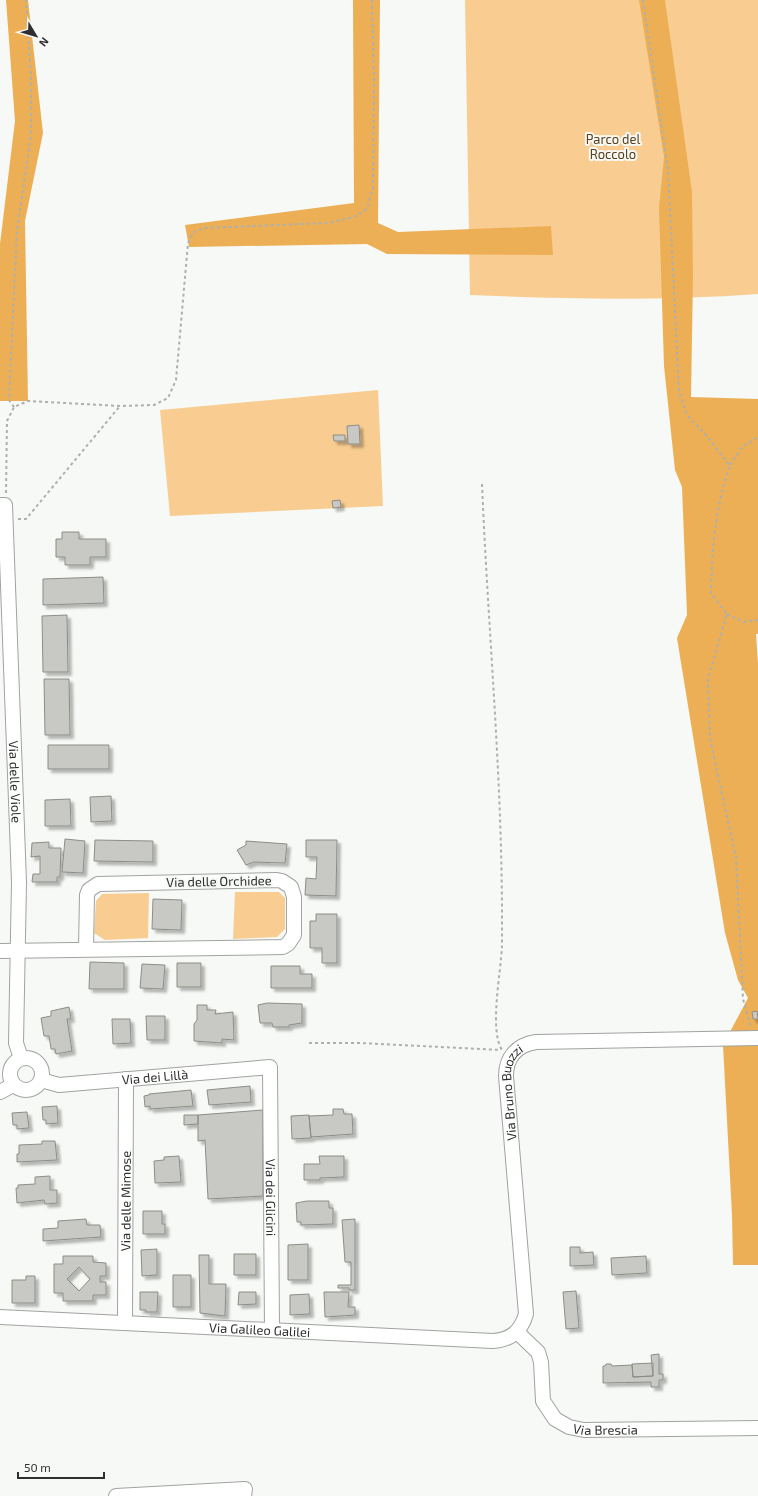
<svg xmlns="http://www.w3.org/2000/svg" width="758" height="1496" font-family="'Exo 2',sans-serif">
<defs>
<filter id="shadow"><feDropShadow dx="3.5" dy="3.5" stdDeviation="1" flood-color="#0004"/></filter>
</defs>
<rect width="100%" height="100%" fill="#f6f9f5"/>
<path fill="#f9cd91" d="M465,0H758V294C662,301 566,299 470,295Z
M378,390L383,506L170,516L160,410Z
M235,892H279L285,898V929L277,937L233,939Z
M149,893L148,938L105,940L94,933L96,901L102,894Z"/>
<path fill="#edaf55" d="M6,0H28L43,133L25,221L28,401H0V244L15,121Z
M353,0H380L378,223L398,232L551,226L553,255L387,254L367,244L189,247L185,225L354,203Z
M639,0H665L692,192L693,276L691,397L758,399V634H756L758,664V1265H733L732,1215L723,1045L748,998L738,980L725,933L677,638L687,615L682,487L675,470L664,366L659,208L664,157Z"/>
<path fill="#c8c8c4" stroke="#8d8d88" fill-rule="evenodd" filter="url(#shadow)" d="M359,425L360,444H348L347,426Z
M333,435H345V441H334Z
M340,500L341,507L333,508L332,501Z
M62,532H79V539H106V557H90V565H65V557H56V539H62Z
M103,577L104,603L43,605V579Z
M67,615L68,672H43L42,616Z
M44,679H69L70,735H45Z
M48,745H109V769H48Z
M111,796L112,821L91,822L90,797Z
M70,799L71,826H45V800Z
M65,839L85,841L83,873L62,872Z
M95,840L153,841V862L94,861Z
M306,840H337L336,896L305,895L306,878L316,879L317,857H306Z
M246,841L287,844L285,863L254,862L246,865L237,850L246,845Z
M49,842V848H61L60,877H57V882H32L33,874H40V856L31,857L32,843Z
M153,899L182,900L181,930L152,929Z
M316,914H337V963H322V948H310V921H316Z
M90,962L124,963V989H89Z
M177,963H201V987H177Z
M142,964L165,965L163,989L140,988Z
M271,966H300V974H312V988H271Z
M267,1003L302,1004V1023L289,1025V1027H273L272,1023H260L258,1005Z
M197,1005H207V1010H216L215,1014L233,1012L234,1040L222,1039V1043L194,1041V1024L197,1020Z
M69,1007L71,1019H67L72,1051L56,1054L55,1049H51L49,1036H44L41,1018L51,1016V1011Z
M757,1011L758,1019H753L752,1012Z
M146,1016H165V1040H147Z
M112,1019H130L131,1043L113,1044Z
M250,1086L251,1102L209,1105L207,1090Z
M191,1090L193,1106L150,1109V1106L145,1107L144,1096L149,1095V1094Z
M57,1106L58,1123L46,1124V1120H43L42,1107Z
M333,1109H343L344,1114H352L353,1134L311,1137L309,1116L333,1115Z
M263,1110V1196L208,1199L205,1140L198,1141V1115Z
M27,1112L29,1128L17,1129V1125H13L12,1113Z
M184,1115H198V1124L184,1125Z
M309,1115L311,1138L292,1139L291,1116Z
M42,1141H55L57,1160L17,1162V1154H19V1145L42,1144Z
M179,1156L181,1182L155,1183L154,1161L164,1160V1157Z
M319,1156H344V1177L320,1178V1180H304V1164H320Z
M50,1176V1190H57V1203L45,1204L44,1200L17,1203L16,1188H18V1185L35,1184V1177Z
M307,1201H329V1208H333V1224L301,1225V1222H297L296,1203Z
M143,1211H162V1224H165V1234H143Z
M86,1219L87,1225H100L101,1237L43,1241V1229L58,1228V1221Z
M355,1219V1290H349V1288H338V1285H351V1262H345L342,1220Z
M308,1244V1280H288V1245Z
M570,1247H580V1253L593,1252L594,1265L570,1266Z
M157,1249V1275L142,1276L141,1250Z
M234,1254H256V1275H234Z
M199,1255H209V1284H226L225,1316L200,1313Z
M63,1256H93V1262L106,1263V1276H100V1282H106V1295H93V1301H63V1293H54V1264H63ZM79,1267L90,1279L79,1291L67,1279Z
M646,1256L647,1273L612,1275L611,1258Z
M173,1275H191V1307H173Z
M26,1276H35V1303H12V1280H26Z
M576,1291L579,1328L566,1329L563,1292Z
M140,1292H158L157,1312H146V1310H140Z
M239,1292H256V1304L238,1305Z
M324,1292H349L348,1307H355V1315L325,1317Z
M309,1294L310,1314L290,1315V1295Z
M659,1354V1374H663V1380H659V1387H651V1382L603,1383V1366H605L606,1364H611L612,1366L632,1365L633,1377L653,1376L651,1355Z
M653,1363V1376L633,1377L632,1364Z"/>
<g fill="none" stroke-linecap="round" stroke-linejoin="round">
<g stroke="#a0a39f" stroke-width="16">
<g id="minor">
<path id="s1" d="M0,505H5L19,882L16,1043L21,1058"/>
<path d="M0,951L283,947L288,944L294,935V897L291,887L282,881L277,880L98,884L89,890L87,895L86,949"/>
<circle cx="26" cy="1074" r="16"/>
<path id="s2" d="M41,1080L59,1085L270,1067L272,1329"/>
<path d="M0,1092L13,1085"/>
<path id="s3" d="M0,1317L493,1341C511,1340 521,1331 526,1314L506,1076C506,1057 517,1045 536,1042L758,1038"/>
<path id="s4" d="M125,1322L126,1079"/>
<path id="s5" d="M517,1332L538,1352L541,1362L543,1401L555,1419L569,1427L584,1430L758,1428"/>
<path d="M116,1496L245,1489L244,1496"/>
</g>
</g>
<path stroke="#adb0ad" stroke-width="2" stroke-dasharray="3 3" stroke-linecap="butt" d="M643,0L668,170L679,391L687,415L706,435L730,466C715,507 712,549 711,593L727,614L708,679L710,739L736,857L743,999L751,1027
M14,407L9,400L17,230L31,135V76L26,0
M730,465L742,447L758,437
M482,484C488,629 502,774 502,919C502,928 502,937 502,946C501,972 489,1030 502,1050
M6,493L7,421L14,407L28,401L120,406L154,405L168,398L176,380L188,243L193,233L204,228L328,223L354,217L367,209L373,188L374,80L372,0
M18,519H26L120,406
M727,614L744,622L758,620
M309,1043H360L501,1050"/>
<use href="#minor" stroke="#fff" stroke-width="14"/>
</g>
<g text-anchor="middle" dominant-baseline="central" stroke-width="4" stroke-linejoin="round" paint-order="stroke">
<g font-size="13" fill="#5b411c" stroke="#f6f9f5">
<text x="613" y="139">Parco del<tspan x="613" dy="15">Roccolo</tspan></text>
</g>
<g font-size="13" fill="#2e2f2e" stroke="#f6f9f5">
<text stroke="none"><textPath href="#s1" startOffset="282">Via delle Viole</textPath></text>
<text transform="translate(219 881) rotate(-1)">Via delle Orchidee</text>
<text stroke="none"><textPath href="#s2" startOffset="115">Via dei Lillà</textPath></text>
<text stroke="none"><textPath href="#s3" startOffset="763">Via Bruno Buozzi</textPath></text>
<text stroke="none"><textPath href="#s2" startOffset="361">Via dei Glicini</textPath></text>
<text stroke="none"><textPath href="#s4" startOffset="121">Via delle Mimose</textPath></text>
<text stroke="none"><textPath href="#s3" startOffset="260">Via Galileo Galilei</textPath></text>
<text stroke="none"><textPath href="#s5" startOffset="153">Via Brescia</textPath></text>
</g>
</g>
<g transform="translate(36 36) rotate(128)" stroke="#f6f9f5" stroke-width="3" paint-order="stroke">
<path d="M0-3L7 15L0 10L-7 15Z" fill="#2e2f2e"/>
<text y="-6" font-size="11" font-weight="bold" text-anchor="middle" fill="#2e2f2e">N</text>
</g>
<path d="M18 1472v6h86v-6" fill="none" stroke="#2e2f2e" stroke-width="2"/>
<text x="24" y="1472" font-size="12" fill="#2e2f2e" stroke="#f6f9f5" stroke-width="3" paint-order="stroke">50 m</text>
</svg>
